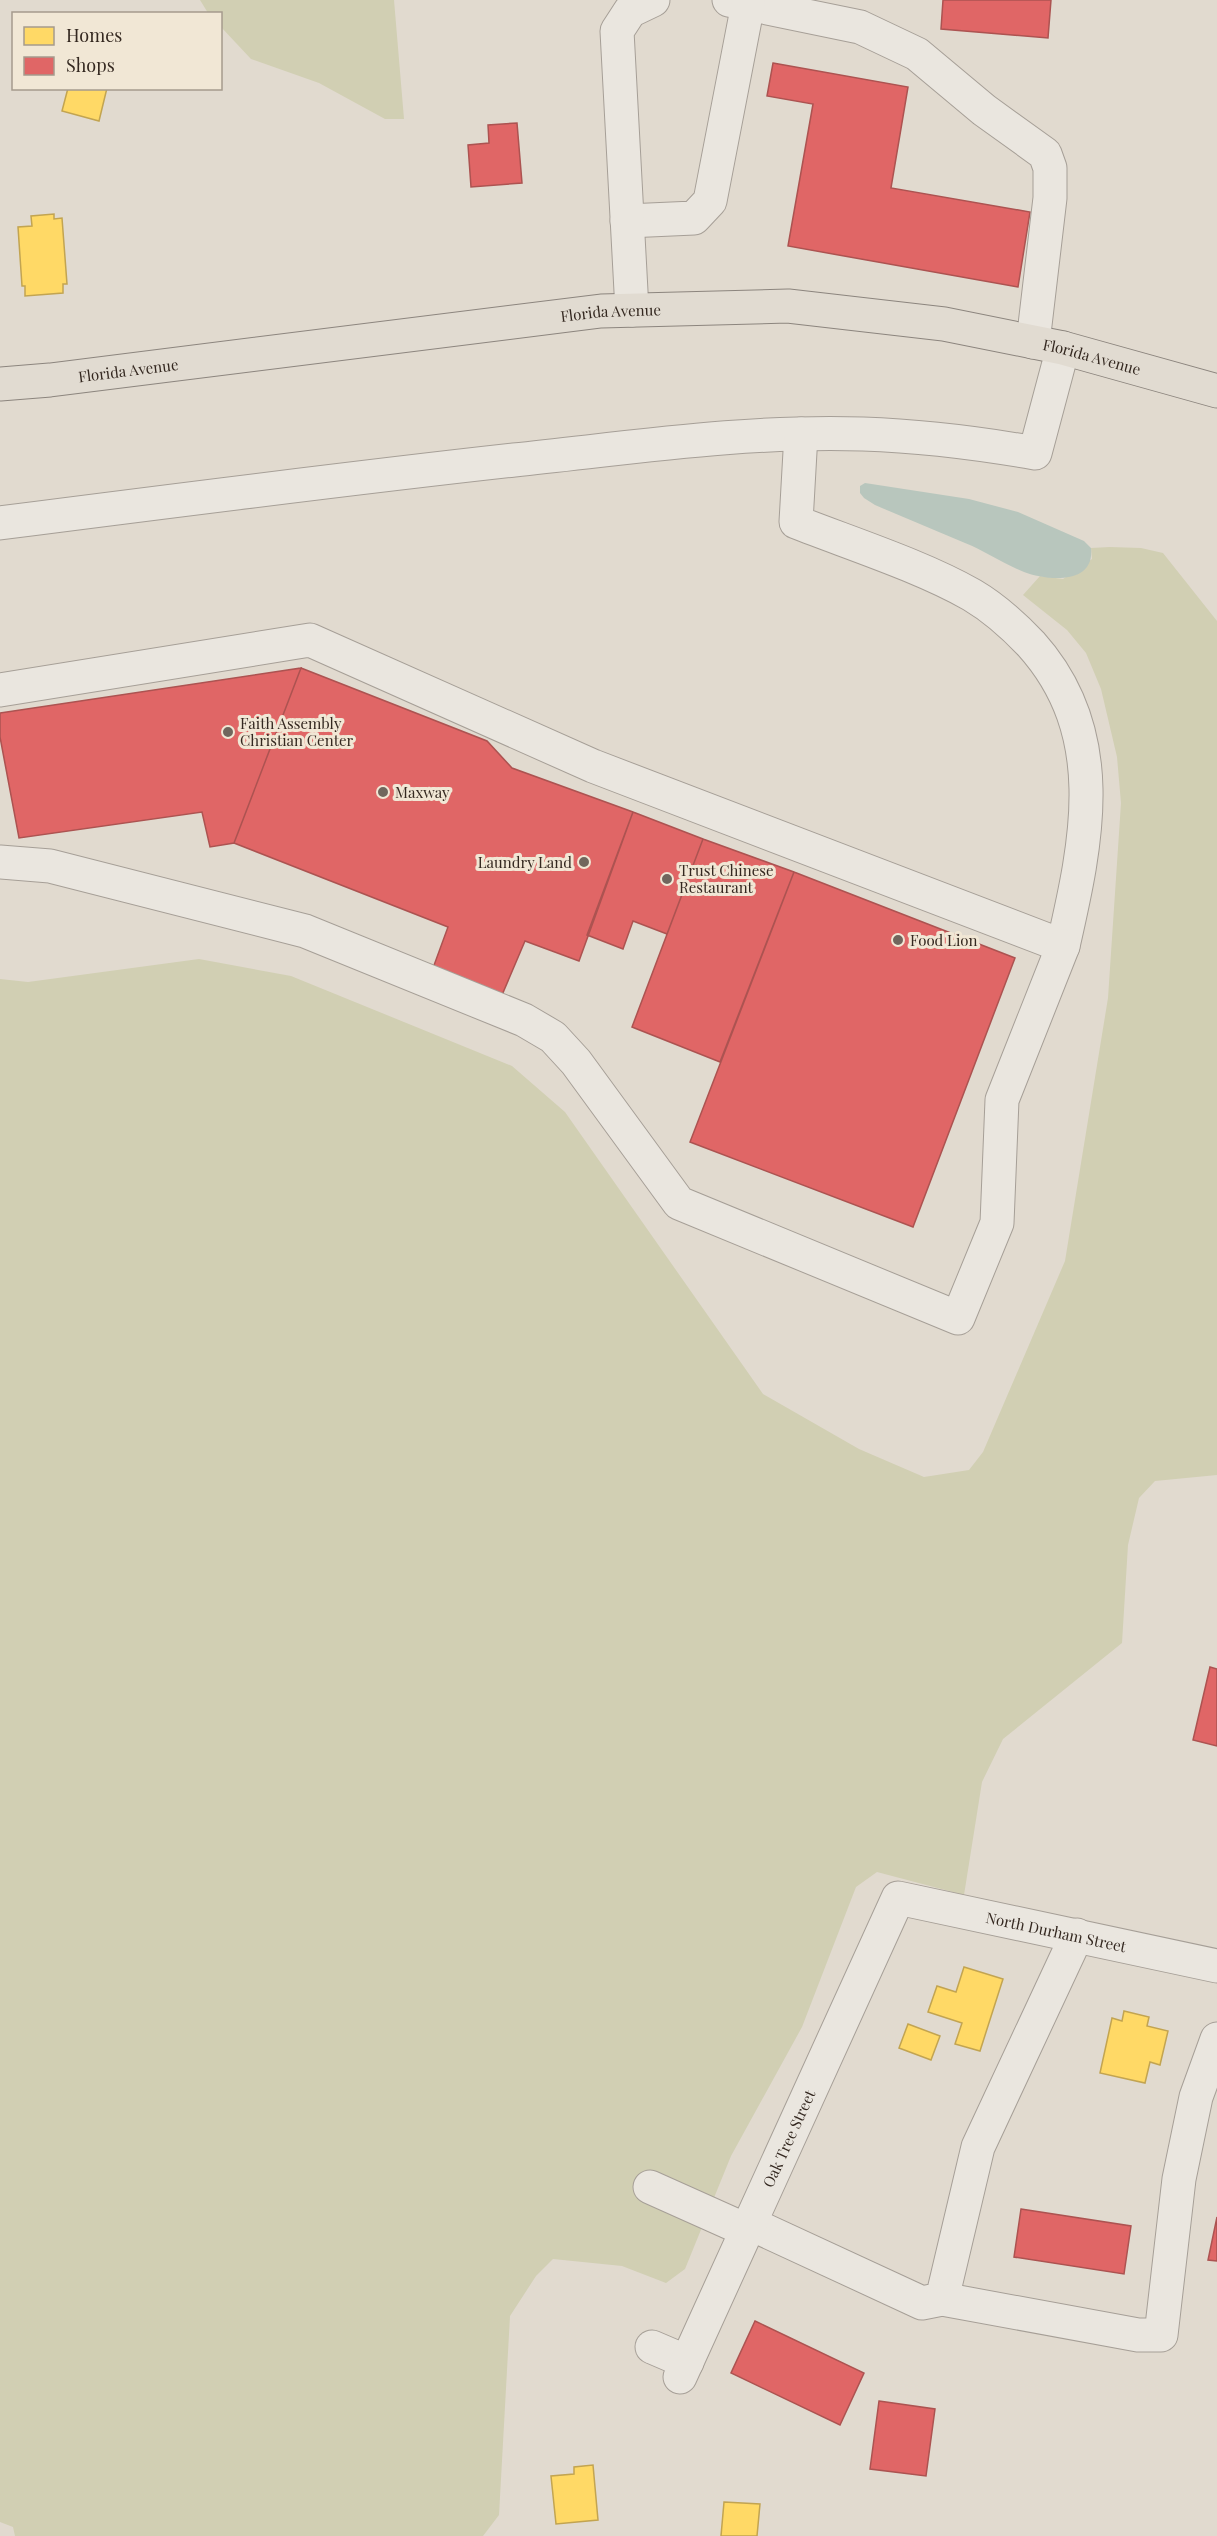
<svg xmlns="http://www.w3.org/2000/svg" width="1217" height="2536" font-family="'Playfair Display',serif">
<rect width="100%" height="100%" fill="#e1dacf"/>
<path fill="#d1cfb3" d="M200,0H394L404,119H385L319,83L251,59L221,27L220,14L208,13Z
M1110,547L1141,548L1163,553L1217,621V1475L1155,1481L1139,1498L1128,1545L1122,1643L1003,1739L982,1782L964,1895L877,1872L856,1887L802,2027L731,2156L685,2269L666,2283L622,2266L553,2259L536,2276L510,2316L499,2515L483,2536H15L13,2527L0,2522V979L28,982L199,959L291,976L512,1066L565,1112L763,1394L859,1449L924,1477L969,1470L983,1452L1065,1261L1108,998L1121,803L1117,757L1101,689L1086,653L1067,630L1023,595L1040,576L1063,579L1092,559L1091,548Z"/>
<path fill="#b8c6bd" d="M865,483L969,499L1018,512L1084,541L1091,548C1095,585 1048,581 1024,572C1004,564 985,551 965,543C935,530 905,518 875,505L864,498L860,493V486Z"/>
<path fill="#ffd966" stroke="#c2a451" stroke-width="1.5" d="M68,88H107L99,121L62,111Z
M54,214V219L62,218L67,284H63V293L25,296V286H22L18,227L32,226L31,216Z
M964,1967L1003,1979L980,2051L955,2044L962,2023L928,2012L937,1986L956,1992Z
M1124,2011L1149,2017L1147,2026L1168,2031L1160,2065L1150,2062L1145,2083L1100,2073L1112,2018L1122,2021Z
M908,2024L940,2036L931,2060L899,2048Z
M593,2465L598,2520L556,2524L551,2476L574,2474V2467Z
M724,2502L760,2504L757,2536H721Z"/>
<path fill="#e06666" stroke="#ac5351" stroke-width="1.5" d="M943,0H1051L1048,38L941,29Z
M773,63L908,87L891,188L1030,212L1018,287L788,246L813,104L767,96Z
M517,123L522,183L471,187L468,145L489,143L488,125Z
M301,668L487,741L512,768L633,812L579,961L525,941L502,995L433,968L448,927L234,843Z
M301,668L234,843L210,847L202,812L19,838L0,737V713Z
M633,812L703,839L667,934L633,921L623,949L587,935Z
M703,839L794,872L720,1062L632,1027Z
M794,872L1015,958L913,1227L690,1142Z
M1210,1667L1217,1669V1746L1193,1740Z
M1021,2209L1131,2226L1124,2274L1014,2257Z
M1217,2217V2261L1208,2260Z
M755,2321L864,2373L840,2425L731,2373Z
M879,2401L935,2409L926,2476L870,2469Z"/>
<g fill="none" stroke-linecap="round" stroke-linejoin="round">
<g stroke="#a69f97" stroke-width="35">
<g id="minor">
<path d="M729,0L860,27L917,54L984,110L1045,154L1050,168V198L1033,342"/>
<path d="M627,221L694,218L710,201L748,4"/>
<path d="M632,310L617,31L630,11L653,0"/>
<path d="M0,523C171,501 342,479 514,460C630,448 747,430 863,434C921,436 978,443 1035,453L1063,348"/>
<path d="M0,690L310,640L593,766L1063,946C1087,841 1111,733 1031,644C1013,625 994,608 972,595C921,566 852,544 796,522L801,434"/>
<path d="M0,862L50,866L305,931L524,1020L553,1037L576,1062L679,1203L958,1318L997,1223L1002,1100L1063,946"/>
<path d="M650,2187L746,2230"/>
<path d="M749,2223L922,2303L942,2299L978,2147L1077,1935"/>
<path d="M942,2299L1138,2335H1161L1179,2179L1196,2097L1217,2039"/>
<path d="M652,2347L687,2362"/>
<path id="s1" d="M680,2377L898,1898L1217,1966"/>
</g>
</g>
<g stroke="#8c857e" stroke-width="35">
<g id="major">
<path id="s2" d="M0,384L50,380L601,311L788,306L944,324L1063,348L1217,391"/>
</g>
</g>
<use href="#minor" stroke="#eae6df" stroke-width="33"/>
<use href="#major" stroke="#e1dbd1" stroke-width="33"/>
</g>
<g fill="#71665d" stroke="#f1e7d5" stroke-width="2">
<circle cx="228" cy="732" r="6"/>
<circle cx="383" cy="792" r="6"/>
<circle cx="584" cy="862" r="6"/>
<circle cx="667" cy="879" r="6"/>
<circle cx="898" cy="940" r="6"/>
</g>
<g text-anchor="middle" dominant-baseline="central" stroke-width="6" stroke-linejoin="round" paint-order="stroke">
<g font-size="15" fill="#342820" stroke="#f1e7d5">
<text stroke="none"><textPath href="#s2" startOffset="615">Florida Avenue</textPath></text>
<text stroke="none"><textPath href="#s2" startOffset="1101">Florida Avenue</textPath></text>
<text stroke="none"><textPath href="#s2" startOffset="129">Florida Avenue</textPath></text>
<text stroke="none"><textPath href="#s1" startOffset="688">North Durham Street</textPath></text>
<text stroke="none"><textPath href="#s1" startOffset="262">Oak Tree Street</textPath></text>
</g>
<g font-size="15" fill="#342820" stroke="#f1e7d5" text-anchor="start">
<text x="240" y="723">Faith Assembly<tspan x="240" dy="17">Christian Center</tspan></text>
<text x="395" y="792">Maxway</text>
<text x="572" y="862" text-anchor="end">Laundry Land</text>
<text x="679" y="870">Trust Chinese<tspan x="679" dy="17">Restaurant</tspan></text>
<text x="910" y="940">Food Lion</text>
</g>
</g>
<rect x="12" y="12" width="210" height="78" fill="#f1e7d5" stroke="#a59b8d" stroke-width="1.5"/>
<rect x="24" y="27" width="30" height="18" fill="#ffd966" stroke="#a59b8d" stroke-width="1.5"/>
<text x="66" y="42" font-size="18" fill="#342820">Homes</text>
<rect x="24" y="57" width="30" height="18" fill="#e06666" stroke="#a59b8d" stroke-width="1.5"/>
<text x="66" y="72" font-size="18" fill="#342820">Shops</text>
</svg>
